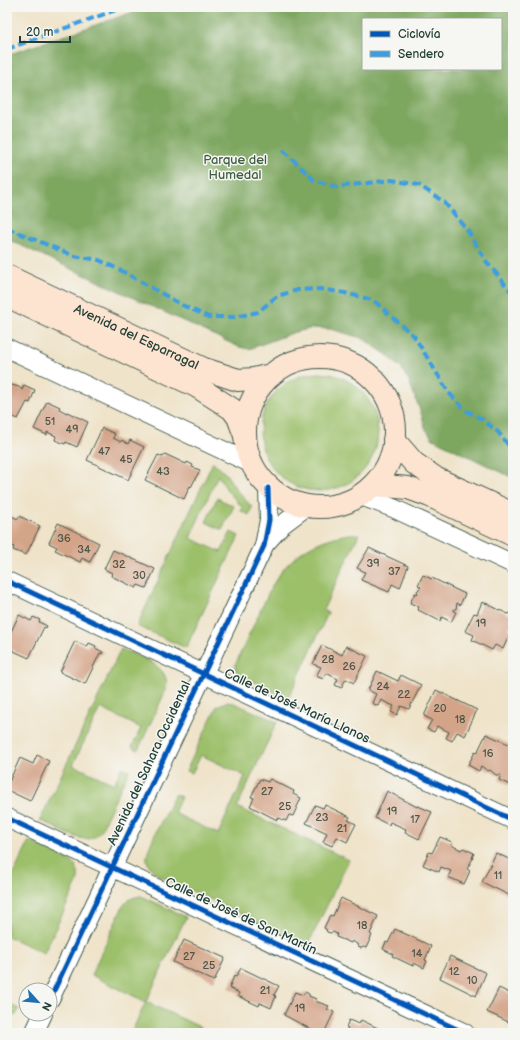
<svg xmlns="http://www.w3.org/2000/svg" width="520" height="1040" font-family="'Balsamiq Sans',sans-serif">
<rect width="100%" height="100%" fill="#f6f6f2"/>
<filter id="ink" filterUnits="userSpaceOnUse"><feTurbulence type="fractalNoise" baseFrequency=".025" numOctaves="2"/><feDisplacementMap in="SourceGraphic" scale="8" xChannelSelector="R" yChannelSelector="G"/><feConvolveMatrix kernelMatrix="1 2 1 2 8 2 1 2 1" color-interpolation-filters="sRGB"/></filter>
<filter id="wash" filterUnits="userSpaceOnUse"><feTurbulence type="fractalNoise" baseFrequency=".012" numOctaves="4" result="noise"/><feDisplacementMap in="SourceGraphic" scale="16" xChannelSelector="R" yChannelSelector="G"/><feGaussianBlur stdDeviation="0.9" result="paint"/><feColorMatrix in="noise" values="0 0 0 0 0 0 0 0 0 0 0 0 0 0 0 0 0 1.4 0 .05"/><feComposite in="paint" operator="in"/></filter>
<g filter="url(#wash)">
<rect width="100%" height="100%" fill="#efe3c9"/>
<path fill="#9cc06a" stroke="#5e7e4f" d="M260 432a59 59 0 1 1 118 0a59 59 0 1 1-118 0Z
M213,462L226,474L238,492L252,507L249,515L241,511L242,507L227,490L218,475L190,538L221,552L231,532L239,536L186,648L137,626Z
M217,498L234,506L222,530L206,522Z
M348,534H359L323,610L328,613L288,699L236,673L235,665L270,590C287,557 311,541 348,534Z
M121,649C139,657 172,665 166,690L138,750L132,747L141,728L100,708L73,765L114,784L122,767L129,770L100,832C96,836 92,839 87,839C77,840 50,825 40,820Z
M226,702L234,703L277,722L237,807L349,860L308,945L158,875C153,871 148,866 147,860C145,848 169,808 175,794L181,797L174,813L218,834L245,776L201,755L192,773L186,771L215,710L217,706Z
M29,841C39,846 69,857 75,865C79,871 79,877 77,883L44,953L7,936V888Z
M141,896L186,917L146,1002L202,1028L199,1033H131L146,1002L91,975L123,906C128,899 133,897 141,896Z
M7,1003L19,1009L16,1015L7,1016Z"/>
<path fill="#7da65e" stroke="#4e7249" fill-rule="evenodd" d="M148,7H513V478L433,439L425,428L422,416L409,381L401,368L387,355L362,338L330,329L314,328L295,332L249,349L239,347L7,239V55ZM363,19H501V69H363Z"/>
<g id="blocks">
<path fill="#d4a489" d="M7,381L12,385L19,387L22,390L24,385L35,390L30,403L27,402L18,419L7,414Z
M47,401L60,407L59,409L67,413V412L88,422L77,447L66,442L65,444L55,440L56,436L47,432V435L34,429Z
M102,428L115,434L113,438L121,442L122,440L128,444L130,440L144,447L128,480L87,460Z
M165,454L186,464L187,462L193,465L192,467L200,470L191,487L190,486L184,499L145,480L158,455L163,457Z
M7,502L12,504L7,514L18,519L19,516L40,526L26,555L13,550L14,547L7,544Z
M58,523L99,543L90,562L82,558L80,562L55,550L57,547L49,543Z
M369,548L408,566L400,588L392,584L389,592L361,580L365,572L357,568Z
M113,550L155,569L146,588L138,585L136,588L111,576L112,573L104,569Z
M423,575L432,579V578L465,594L460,605L457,603L456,609H454V611L456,612L451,622L442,617L440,621L418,610L419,607L410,603L415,593L417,594L418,593L417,591L421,587L418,585Z
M482,602L488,604L489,605L508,614L510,613L513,616V620L509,629L511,631L503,649L495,645L492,650L472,640L474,635L465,631L474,613L477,614Z
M19,615L31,621L33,617L40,620L39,622L47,626L46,628L44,627L29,658L7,648V640Z
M75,641L87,647L89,643L96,646L95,648L103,652L102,654L100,653L85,684L60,672Z
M322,645L342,655L346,646L367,656L354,683L346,679L341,688L335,685L338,679L326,673L323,679L316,676L321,667L313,664Z
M377,671L398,681L401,675L421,685L409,709L401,706L397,715L391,712L394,706L387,703L381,700L378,706L372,703L376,694L368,690Z
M436,690L477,710L465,736L457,732L452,741L446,738L449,732L437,726L434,732L427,729L432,720L424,716Z
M486,734L513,746V779L510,785L499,780L501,775H496L490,770L488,771L481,766L479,771L468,765L475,752L477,753Z
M37,755L49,761L30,801L7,790V786L20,758L33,764Z
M260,779L268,782L270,779L294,791L293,794L301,798L293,816L289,815L286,821L279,818L277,820L250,806L254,798L251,797Z
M387,791L417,807L418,806L432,812L419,839L405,832L406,829L390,822L389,825L375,818Z
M315,805L323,808L325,805L350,817L348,820L356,824L347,842L337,837L332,846L323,842L327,833L306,823Z
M440,837L452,842L451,845L461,850L463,848L474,853L472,858H473L467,869L470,871L464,884L448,877L451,871L441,867L439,872L423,865L429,852L432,853Z
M496,853L513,861V897L482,882Z
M341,898L378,916L370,934L372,935L366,948L364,947L361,948L358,947L357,944L352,941L351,943L344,940L336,937L337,934L333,932L330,933L327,932L326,929L324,928L330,915L333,916Z
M395,929L431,946L425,960L427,961L424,968L414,963L413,966L392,956L393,954L383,949L386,942L388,943Z
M184,940L225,958L214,981L173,962Z
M450,956L486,973L476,996L440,978Z
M241,968L279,986L274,995L276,996L271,1008L260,1003L259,1006L238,996L239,993L229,988L234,976L236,977Z
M499,988L513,995V1024L487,1012Z
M295,992L303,995L305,992L309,994V996L316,999L315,1001L329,1006L327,1009L334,1012L324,1033H312L314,1031L284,1015Z
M349,1020L359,1024L361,1020L382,1030L381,1033H345L348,1028L346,1027Z"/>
</g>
</g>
<g filter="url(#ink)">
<use href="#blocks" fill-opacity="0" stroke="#3e564a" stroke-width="1"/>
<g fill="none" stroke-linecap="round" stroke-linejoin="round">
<g stroke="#3e564a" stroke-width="20">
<path id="minor" d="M7,348L250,463
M361,496L393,508L513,564
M264,545L283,524L306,507
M7,581L513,820
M7,818L465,1033
M50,999L264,546L269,520L268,488
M34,1033L43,1014"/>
</g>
<g stroke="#3e564a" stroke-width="24">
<g id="secondary">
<path id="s1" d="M7,276L204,369L238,380L254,379L271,375"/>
<path d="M7,296L196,386L232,409L238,417L244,433"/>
<circle cx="320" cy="432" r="75"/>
<path d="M394,440L414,463L437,479L513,514"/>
<path d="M374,485L408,488L430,496L513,535"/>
</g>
</g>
<use href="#minor" stroke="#fff" stroke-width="18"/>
<use href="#secondary" stroke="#fde4d1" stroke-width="22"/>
<path stroke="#3c9ee2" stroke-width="4" stroke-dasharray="8 4" stroke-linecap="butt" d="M7,49L124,7
M283,150L314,180L336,187L392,180L419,185L444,202L466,228L486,261L513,294
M7,228L74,256L99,260L122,271L182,305L209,317H235L258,312L277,296L298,290L320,289L345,293L373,300L414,336L449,393L465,410L482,419L498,432L509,446L513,448"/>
<g stroke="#f6f6f2" stroke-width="8">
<path id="cycleway" d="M7,581L513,820
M7,818L465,1033
M50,999L264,546L269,520L268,488"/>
</g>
<use href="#cycleway" stroke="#0057b8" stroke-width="5"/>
</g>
</g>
<g text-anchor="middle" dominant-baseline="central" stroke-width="3" stroke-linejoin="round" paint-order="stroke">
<g font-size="11" fill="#4c5749">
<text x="50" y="421">51</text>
<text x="72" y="429">49</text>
<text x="104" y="451">47</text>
<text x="126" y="459">45</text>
<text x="163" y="471">43</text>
<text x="64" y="538">36</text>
<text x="84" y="549">34</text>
<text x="373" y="563">39</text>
<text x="119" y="564">32</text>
<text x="394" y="571">37</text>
<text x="139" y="575">30</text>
<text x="481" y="623">19</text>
<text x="328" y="659">28</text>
<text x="349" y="666">26</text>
<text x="383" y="686">24</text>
<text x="404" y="694">22</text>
<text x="440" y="708">20</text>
<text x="460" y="719">18</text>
<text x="488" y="753">16</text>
<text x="267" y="791">27</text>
<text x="285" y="806">25</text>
<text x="392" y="811">19</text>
<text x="322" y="817">23</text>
<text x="415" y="819">17</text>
<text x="342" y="828">21</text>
<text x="498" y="875">11</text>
<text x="362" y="925">18</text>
<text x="417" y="953">14</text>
<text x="189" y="956">27</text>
<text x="209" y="965">25</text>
<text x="454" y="971">12</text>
<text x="472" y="980">10</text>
<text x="265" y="990">21</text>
<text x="300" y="1008">19</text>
</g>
<g font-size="13" fill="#3e5e42" stroke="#f6f6f2">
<text x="235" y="160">Parque del<tspan x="235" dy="15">Humedal</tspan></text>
</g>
<g font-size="13" fill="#1f3d34" stroke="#f6f6f2">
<text stroke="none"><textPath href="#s1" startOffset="143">Avenida del Esparragal</textPath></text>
<text transform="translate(297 706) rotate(25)">Calle de José María Llanos</text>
<text transform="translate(149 763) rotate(-65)">Avenida del Sahara Occidental</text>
<text transform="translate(241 916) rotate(25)">Calle de José de San Martín</text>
</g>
</g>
<rect width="520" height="1040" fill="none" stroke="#f6f6f2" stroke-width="24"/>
<rect x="362" y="18" width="140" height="52" fill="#f6f6f2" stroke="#a0aca6"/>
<rect x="370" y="31" width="20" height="6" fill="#0057b8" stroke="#a0aca6"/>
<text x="398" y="38" font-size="12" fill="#1f3d34">Ciclovía</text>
<rect x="370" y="51" width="20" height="6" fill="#3c9ee2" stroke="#a0aca6"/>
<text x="398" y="58" font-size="12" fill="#1f3d34">Sendero</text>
<g transform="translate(38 1002) rotate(117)"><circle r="19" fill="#f6f6f2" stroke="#a0aca6"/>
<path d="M0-3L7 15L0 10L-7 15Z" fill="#1f6fb2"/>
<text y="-6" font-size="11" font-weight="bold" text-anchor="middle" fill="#1f3d34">N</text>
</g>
<path d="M20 36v6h50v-6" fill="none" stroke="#1f3d34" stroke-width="2"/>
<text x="26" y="36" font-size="12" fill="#1f3d34" stroke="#f6f6f2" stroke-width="3" paint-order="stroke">20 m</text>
</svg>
